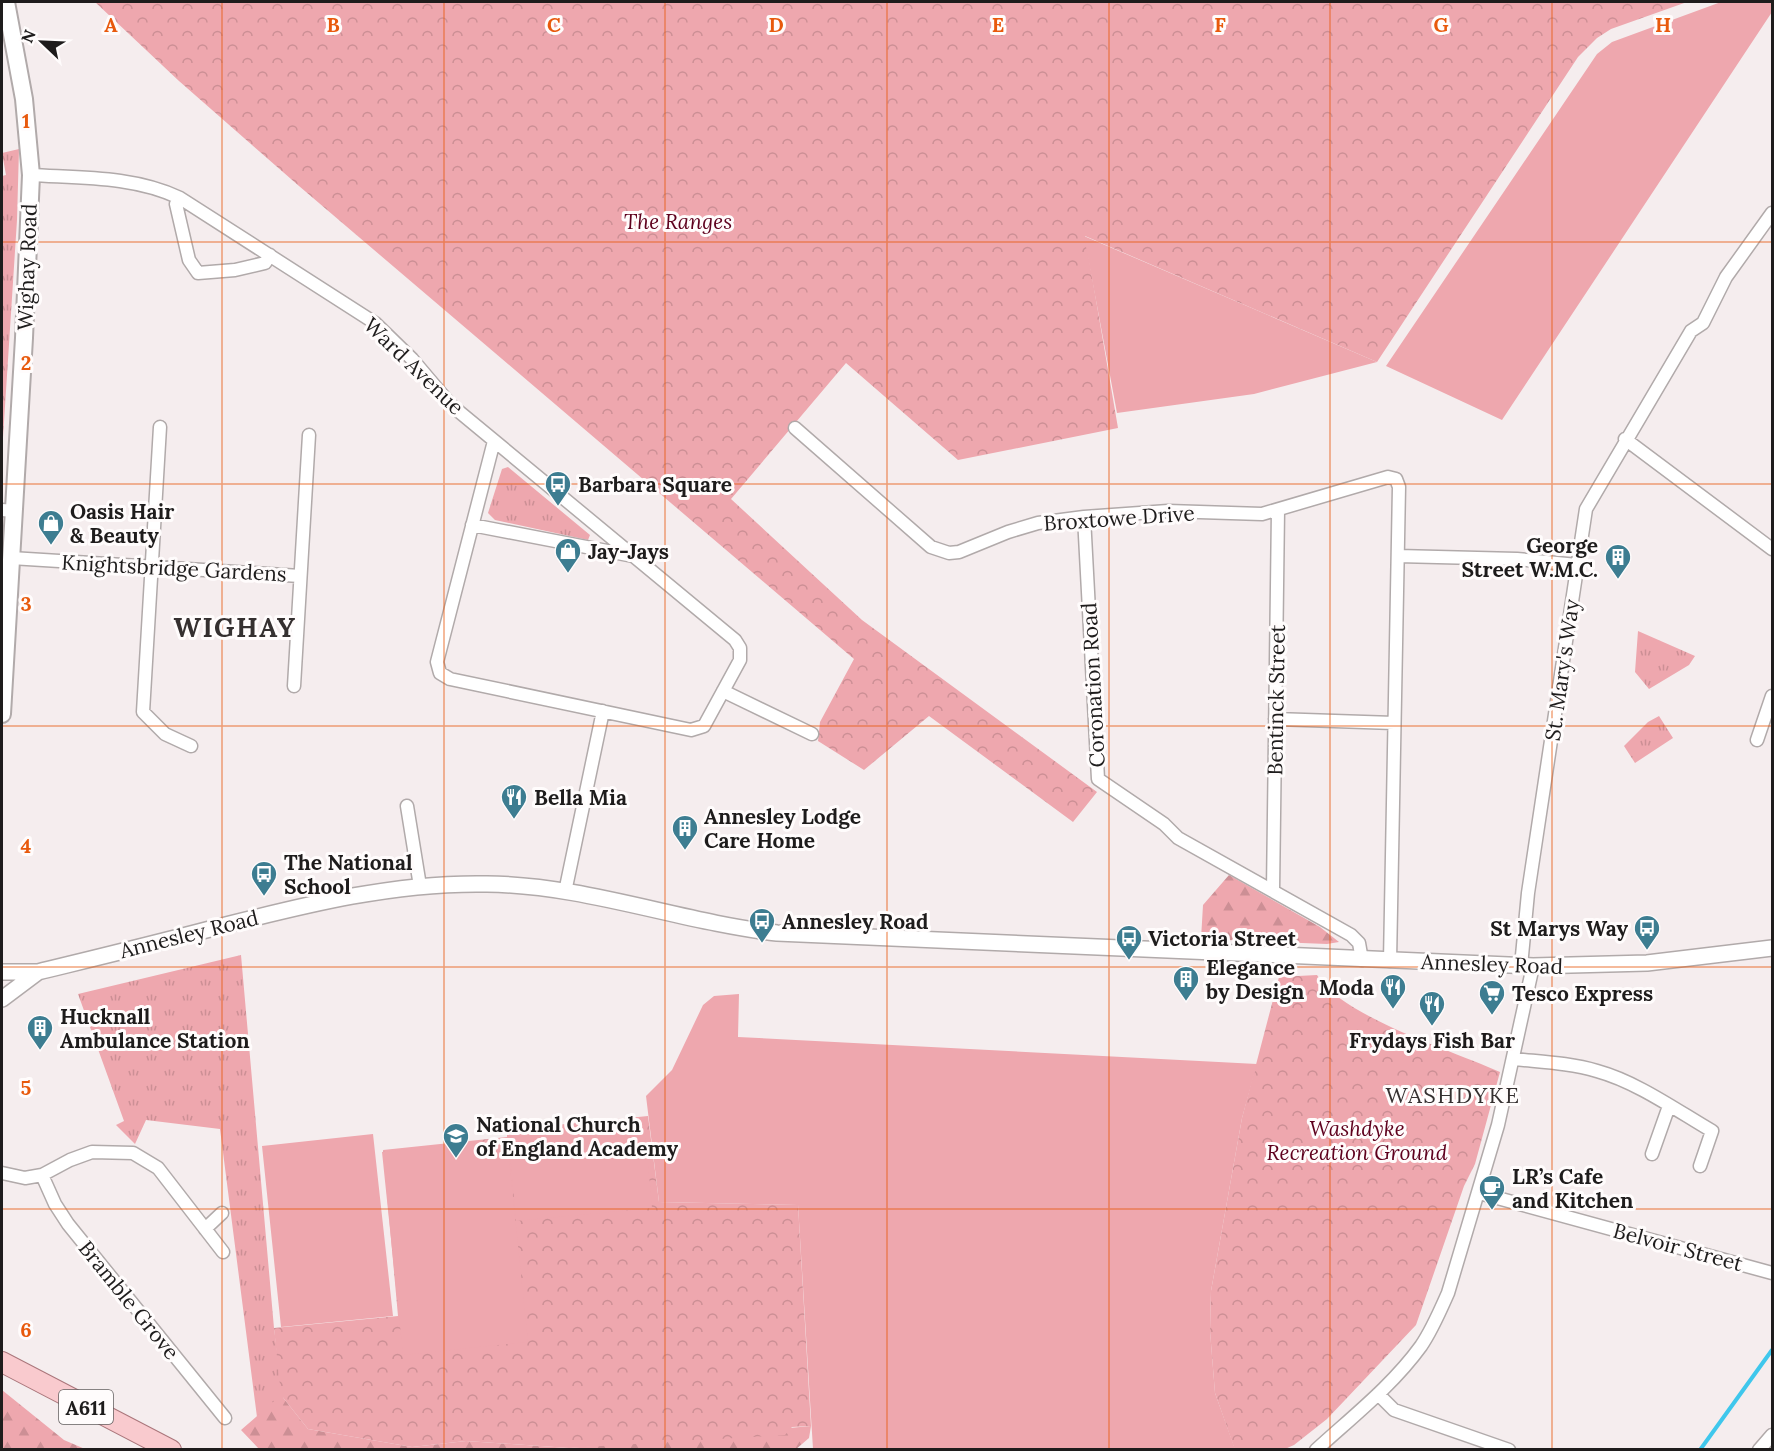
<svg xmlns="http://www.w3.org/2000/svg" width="1774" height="1451" font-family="Lora,serif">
<defs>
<pattern id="grass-tufts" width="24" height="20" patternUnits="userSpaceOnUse" patternTransform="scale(1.5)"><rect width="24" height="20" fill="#eea7ae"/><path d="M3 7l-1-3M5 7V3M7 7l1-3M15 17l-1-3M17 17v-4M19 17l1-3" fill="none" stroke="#cc8f95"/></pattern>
<pattern id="forest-firs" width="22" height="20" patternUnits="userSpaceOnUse" patternTransform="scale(1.5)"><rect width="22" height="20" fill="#eea7ae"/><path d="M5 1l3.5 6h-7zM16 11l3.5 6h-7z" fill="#cc8f95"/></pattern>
<pattern id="park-crowns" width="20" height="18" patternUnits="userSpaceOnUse" patternTransform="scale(1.5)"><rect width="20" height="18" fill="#eea7ae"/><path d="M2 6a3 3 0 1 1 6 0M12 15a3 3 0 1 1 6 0" fill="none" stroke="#cc8f95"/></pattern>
</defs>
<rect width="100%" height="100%" fill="#f5edee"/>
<path fill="url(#grass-tufts)" d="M19,149L17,220L2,453V176L6,175L2,153Z
M508,467L590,535L588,540L495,520L488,513L502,469Z
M1638,631L1695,656L1689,665L1649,689L1635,672Z
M1659,716L1673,738L1635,763L1624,746L1648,722Z
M241,955L274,1328L285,1412L258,1425L220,1129L146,1120L135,1144L116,1125L124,1121L78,994Z"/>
<path fill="url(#forest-firs)" d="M1229,875L1320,927L1339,942L1327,944L1201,939L1203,905Z
M2,1390L64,1440L85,1449H2Z
M281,1395L308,1429L412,1447L466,1441L569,1448L811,1426L809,1438L795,1450H260L241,1430Z"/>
<path fill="url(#park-crowns)" d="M95,2H1687L1611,29L1597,38L1578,57L1377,362L1085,236L1118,428L958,460L846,363L731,499L862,620L1097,792L1073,822L929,716L864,770L818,741L820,722L854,659L299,186L179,81Z
M1317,975C1342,1017 1454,1051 1500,1072L1475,1164L1464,1186L1416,1325L1327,1419L1294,1445L1285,1449L1235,1450L1215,1393L1210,1331L1211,1291L1242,1118L1279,977Z
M648,1116L659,1202L798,1205L811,1426L792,1427L785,1435L569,1448L466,1441L412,1447L308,1429L281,1395L274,1328L398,1316L383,1150L507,1137V1130Z"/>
<path fill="#eea7ae" d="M1721,2H1772V12L1502,420L1386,366L1597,54L1612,42Z
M1084,236L1377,362L1254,394L1117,413Z
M739,994L738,1037L1257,1064L1242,1118L1211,1291L1210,1331L1215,1393L1235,1449H813L798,1205L659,1202L646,1096L672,1070L703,1005L714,996Z
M644,1117L652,1208L516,1221L508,1130Z
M373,1134L393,1316L281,1327L262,1146Z
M1305,1134L1331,1139L1327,1167L1300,1163Z
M507,1139L528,1342L403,1355L382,1152Z"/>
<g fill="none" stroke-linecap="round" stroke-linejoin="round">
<path stroke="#3fc7ec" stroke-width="4" d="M1700,1450L1772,1350"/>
<g stroke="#b1aaaa" stroke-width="15">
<path id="minor" d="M31,175C81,178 134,176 180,198L375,323L412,359L451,405L735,640L740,648V660L704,726L691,730L450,679L440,673L437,662L494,441
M180,198L176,204L189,260L198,273L235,270L265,263L270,255
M160,427L143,712L165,734L191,746
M795,428L931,547L949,553L959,552L1008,532L1038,523L1084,517L1168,511L1262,514L1388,477L1396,479L1399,487L1390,961
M1625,439L1772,549
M2,510L14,511
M1084,517L1098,779L1164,824L1178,838L1351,935L1359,943L1362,960
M472,525L633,556
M1398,556L1517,559L1577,565
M11,558L300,576
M294,686L309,435
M723,691L812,734
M1275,719L1394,723
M1757,740L1772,696
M407,806L420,886
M1273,891L1278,510
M565,892L603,711
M1521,966L1528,893L1586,509L1691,331L1703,323L1726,277L1772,213
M1514,1059C1542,1062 1570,1063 1597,1071C1637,1082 1676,1110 1712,1131L1700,1166
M1652,1154L1669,1106
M2,1173L25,1178L42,1175L70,1160L92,1152L133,1153L158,1168L223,1252
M42,1175L55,1204L68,1224L225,1418
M1479,1193L1772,1273
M205,1229L222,1213
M1378,1394L1394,1410L1509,1450
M1316,1450C1352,1417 1392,1386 1421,1346C1432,1330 1440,1311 1448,1293L1498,1125L1533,966
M1759,1450L1772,1435"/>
</g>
<g stroke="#b1aaaa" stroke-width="18">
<path id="tertiary" d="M2,972H38C95,958 153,944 210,929C301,906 392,882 487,884C586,885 680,922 777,933L1533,966L1647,963L1772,948
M2,999L38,972"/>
</g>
<g stroke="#b1aaaa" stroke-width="20">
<path id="secondary" d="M2,714L24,338L31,175L24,99L6,2"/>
</g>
<g stroke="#aa767b" stroke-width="22">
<path id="primary" d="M2,1362L171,1450"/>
</g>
<use href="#minor" stroke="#fff" stroke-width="12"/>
<use href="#tertiary" stroke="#fff" stroke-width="15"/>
<use href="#secondary" stroke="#fff" stroke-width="16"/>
<use href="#primary" stroke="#f9cace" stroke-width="20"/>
</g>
<path fill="none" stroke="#e8590c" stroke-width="1.5" stroke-opacity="0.55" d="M222,2V1450M444,2V1450M665,2V1450M887,2V1450M1109,2V1450M1330,2V1450M1552,2V1450M2,242H1772M2,484H1772M2,726H1772M2,967H1772M2,1209H1772"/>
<defs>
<g id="bus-pin" transform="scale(1.35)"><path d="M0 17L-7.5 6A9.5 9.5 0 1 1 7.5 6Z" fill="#3d7d91" stroke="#fffcfc"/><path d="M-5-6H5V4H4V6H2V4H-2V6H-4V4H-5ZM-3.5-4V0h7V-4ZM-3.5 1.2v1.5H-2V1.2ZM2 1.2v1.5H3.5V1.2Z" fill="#fff"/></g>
<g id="shop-pin" transform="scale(1.35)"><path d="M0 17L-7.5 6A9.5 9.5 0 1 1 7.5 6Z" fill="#3d7d91" stroke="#fffcfc"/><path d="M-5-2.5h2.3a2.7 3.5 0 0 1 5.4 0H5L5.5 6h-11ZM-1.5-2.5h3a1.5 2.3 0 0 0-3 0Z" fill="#fff"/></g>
<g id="building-pin" transform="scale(1.35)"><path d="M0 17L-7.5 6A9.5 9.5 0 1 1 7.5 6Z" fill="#3d7d91" stroke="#fffcfc"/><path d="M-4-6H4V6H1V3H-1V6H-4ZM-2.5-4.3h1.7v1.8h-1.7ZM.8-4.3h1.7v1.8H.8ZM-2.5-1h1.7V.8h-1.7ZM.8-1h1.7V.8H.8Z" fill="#fff"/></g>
<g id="restaurant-pin" transform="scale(1.35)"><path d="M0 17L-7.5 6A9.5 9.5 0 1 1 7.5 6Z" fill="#3d7d91" stroke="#fffcfc"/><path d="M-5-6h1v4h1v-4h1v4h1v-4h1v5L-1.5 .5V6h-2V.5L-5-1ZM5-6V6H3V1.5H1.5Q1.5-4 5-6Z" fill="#fff"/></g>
<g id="supermarket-pin" transform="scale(1.35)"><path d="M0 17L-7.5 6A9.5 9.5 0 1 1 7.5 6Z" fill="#3d7d91" stroke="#fffcfc"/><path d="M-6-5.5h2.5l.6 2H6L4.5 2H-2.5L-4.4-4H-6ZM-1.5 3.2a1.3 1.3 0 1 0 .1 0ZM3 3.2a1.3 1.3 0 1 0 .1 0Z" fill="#fff"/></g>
<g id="school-pin" transform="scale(1.35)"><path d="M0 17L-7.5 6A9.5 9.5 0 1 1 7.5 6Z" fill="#3d7d91" stroke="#fffcfc"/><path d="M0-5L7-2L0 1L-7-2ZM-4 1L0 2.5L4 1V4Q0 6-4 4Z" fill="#fff"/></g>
<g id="cafe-pin" transform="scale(1.35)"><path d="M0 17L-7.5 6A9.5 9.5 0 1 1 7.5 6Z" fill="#3d7d91" stroke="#fffcfc"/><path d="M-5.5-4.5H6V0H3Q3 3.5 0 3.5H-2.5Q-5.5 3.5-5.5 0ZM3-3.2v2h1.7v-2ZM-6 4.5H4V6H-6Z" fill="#fff"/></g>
</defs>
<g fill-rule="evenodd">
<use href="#bus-pin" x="558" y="484"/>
<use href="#shop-pin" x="51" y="523"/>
<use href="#shop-pin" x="568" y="551"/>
<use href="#building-pin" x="1618" y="557"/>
<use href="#restaurant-pin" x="514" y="797"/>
<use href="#building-pin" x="685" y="828"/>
<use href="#bus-pin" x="264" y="874"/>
<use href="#bus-pin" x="762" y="921"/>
<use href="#bus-pin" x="1647" y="928"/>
<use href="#bus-pin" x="1129" y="938"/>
<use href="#building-pin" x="1186" y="979"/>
<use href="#restaurant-pin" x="1393" y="987"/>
<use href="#supermarket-pin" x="1492" y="993"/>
<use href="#restaurant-pin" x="1432" y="1004"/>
<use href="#building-pin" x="40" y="1028"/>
<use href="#school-pin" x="456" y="1136"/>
<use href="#cafe-pin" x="1492" y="1188"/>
</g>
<g text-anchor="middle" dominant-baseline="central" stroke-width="6" stroke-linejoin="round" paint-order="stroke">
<rect fill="#fffcfc" stroke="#625f5f" stroke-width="1.5" x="59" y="1390" width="54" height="34" rx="4.5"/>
<g font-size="20" font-weight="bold" fill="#1e1c1c">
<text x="86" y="1407">A611</text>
</g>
<g font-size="21" font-style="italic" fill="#5e001d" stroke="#fffcfc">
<text x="678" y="221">The Ranges</text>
<text x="1357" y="1128">Washdyke<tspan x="1357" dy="24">Recreation Ground</tspan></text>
</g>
<g font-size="21" fill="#1e1c1c" stroke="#fffcfc">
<text transform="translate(27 267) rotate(-88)">Wighay Road</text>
<text transform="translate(414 366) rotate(44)">Ward Avenue</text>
<text transform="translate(1119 518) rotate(-4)">Broxtowe Drive</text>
<text transform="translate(174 568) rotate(3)">Knightsbridge Gardens</text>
<text transform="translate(1562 670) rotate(-82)">St. Mary's Way</text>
<text transform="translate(1093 685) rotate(-93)">Coronation Road</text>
<text transform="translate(1276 700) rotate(-89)">Bentinck Street</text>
<text transform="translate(189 934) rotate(-14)">Annesley Road</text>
<text transform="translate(1492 964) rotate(2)">Annesley Road</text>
<text transform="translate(1678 1247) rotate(15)">Belvoir Street</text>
<text transform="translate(129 1300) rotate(51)">Bramble Grove</text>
</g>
<g font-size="21" font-weight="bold" fill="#1e1c1c" stroke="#fffcfc" text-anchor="start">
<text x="578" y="484">Barbara Square</text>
<text x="70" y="511">Oasis Hair<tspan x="70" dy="24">&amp; Beauty</tspan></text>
<text x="1598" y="545" text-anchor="end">George<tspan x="1598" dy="24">Street W.M.C.</tspan></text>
<text x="588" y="551">Jay-Jays</text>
<text x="534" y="797">Bella Mia</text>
<text x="704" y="816">Annesley Lodge<tspan x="704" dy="24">Care Home</tspan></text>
<text x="284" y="862">The National<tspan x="284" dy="24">School</tspan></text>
<text x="782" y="921">Annesley Road</text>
<text x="1628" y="928" text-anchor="end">St Marys Way</text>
<text x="1148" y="938">Victoria Street</text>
<text x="1206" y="967">Elegance<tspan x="1206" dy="24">by Design</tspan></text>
<text x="1374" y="987" text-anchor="end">Moda</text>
<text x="1512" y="993">Tesco Express</text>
<text x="60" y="1016">Hucknall<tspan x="60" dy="24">Ambulance Station</tspan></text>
<text x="1432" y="1040" text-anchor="middle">Frydays Fish Bar</text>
<text x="476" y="1124">National Church<tspan x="476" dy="24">of England Academy</tspan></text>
<text x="1512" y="1176">LR’s Cafe<tspan x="1512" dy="24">and Kitchen</tspan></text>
</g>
<g font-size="22" letter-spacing="1.5" fill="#353030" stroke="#fffcfc">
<text x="1453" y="1095">WASHDYKE</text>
</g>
<g font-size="27" font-weight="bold" letter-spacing="1.5" fill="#353030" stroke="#fffcfc">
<text x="235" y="627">WIGHAY</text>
</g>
</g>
<g font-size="20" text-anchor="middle" font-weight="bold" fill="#e8590c" stroke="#fffcfc" stroke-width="6" stroke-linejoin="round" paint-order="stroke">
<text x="111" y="32">A</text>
<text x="333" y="32">B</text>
<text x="554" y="32">C</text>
<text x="776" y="32">D</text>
<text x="998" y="32">E</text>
<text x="1220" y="32">F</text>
<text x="1441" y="32">G</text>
<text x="1663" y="32">H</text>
<text x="26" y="128">1</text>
<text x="26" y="370">2</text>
<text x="26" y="611">3</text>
<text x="26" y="853">4</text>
<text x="26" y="1095">5</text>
<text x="26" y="1337">6</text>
</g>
<rect width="1774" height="1451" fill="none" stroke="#1e1c1c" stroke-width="6"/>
<g transform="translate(42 42) rotate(293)" stroke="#fffcfc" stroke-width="4.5" paint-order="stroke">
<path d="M0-4.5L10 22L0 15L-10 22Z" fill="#1e1c1c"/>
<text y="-9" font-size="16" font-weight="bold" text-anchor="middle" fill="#1e1c1c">N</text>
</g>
</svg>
